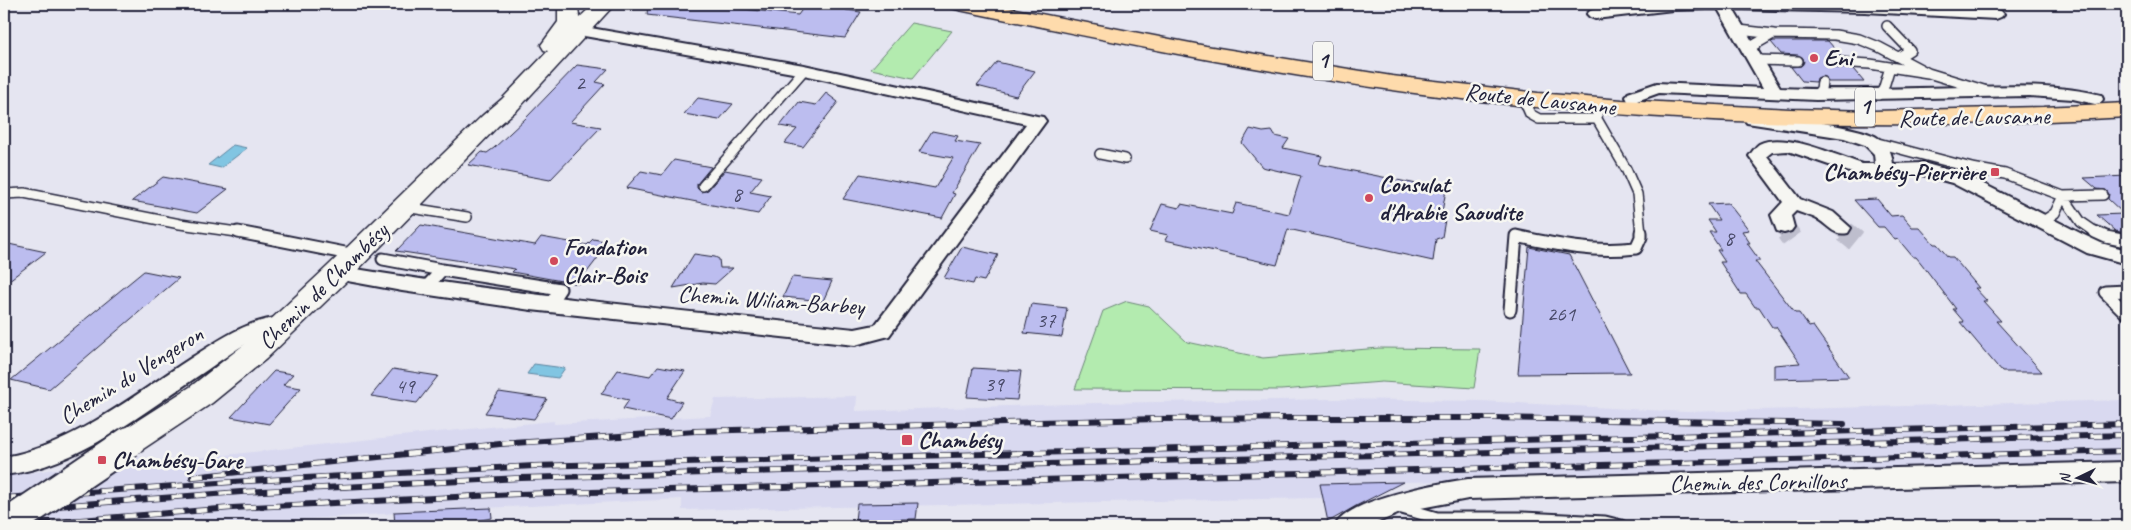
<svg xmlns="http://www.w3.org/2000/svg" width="2131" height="530" font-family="Caveat,sans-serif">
<rect width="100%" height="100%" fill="#e5e5f1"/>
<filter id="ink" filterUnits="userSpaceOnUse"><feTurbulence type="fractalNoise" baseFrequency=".02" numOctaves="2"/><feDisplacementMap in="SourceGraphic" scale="10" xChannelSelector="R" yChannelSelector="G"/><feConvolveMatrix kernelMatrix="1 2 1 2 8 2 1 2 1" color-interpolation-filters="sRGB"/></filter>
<g filter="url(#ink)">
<path fill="#d9d9f0" d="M857,396L856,411L1098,403L1332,399L1481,401L1686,412L2127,400V465L1320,484L1323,498L682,510V499L442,510L204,526H4V476L145,457L143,464L438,432L554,421V424L710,416L715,399Z"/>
<path fill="#b3ebaf" stroke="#6a8675" d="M911,23L952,31L913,78L871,69Z
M1127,301L1149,306L1187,342L1263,358L1379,348L1480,349L1474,388L1382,382L1281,390L1075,389L1103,311Z"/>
<path fill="#81c5e2" stroke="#5b849f" d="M233,145L247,148L221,168L208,165Z
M534,364L564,368H565L558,378L527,374Z"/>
<path fill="#bcbdef" stroke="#22223b" d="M648,4H697L798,15L806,4H850L846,10L861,12L845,38L647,15Z
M1774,41H1828L1841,56L1832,58V65L1836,68L1853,69L1864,82H1828L1826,77L1822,76L1817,78L1816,82L1802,81L1791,67L1801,66L1804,62L1803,58L1798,55L1781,54L1771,42Z
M997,62L1035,71L1016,96L977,86Z
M577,65L608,69L596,82L605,84L570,122L601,127L550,180L468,165L482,152L487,153L494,148L526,118Z
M826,93L838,102L803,147L785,143L797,129L780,126L799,102L816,105Z
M698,98L733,104L719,120L684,114Z
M1250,129L1263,132L1272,131L1275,136L1289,139L1283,148L1322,156L1319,164L1446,190L1442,212L1446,214L1442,237L1436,239L1433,261L1288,229L1277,265L1165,240L1168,235L1150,231L1162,204L1179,208L1181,204L1232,214L1236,203L1289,214L1301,176L1262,167L1242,143Z
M932,131L958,136L955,141L980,145L952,193L955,194L942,218L843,199L860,174L935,188L953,158L919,152Z
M674,160L711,167L697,184V188L701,192L708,190L725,170L762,177L750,192L771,196L758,214L626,188L641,171L662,175Z
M2127,176V233L2115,231L2097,215L2124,214L2108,199L2109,194L2106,190L2097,189L2084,178Z
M163,177L228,189L197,213L132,201Z
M1877,199L1891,216L1902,215L1912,227H1919L1934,244H1937L1948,257H1953L1979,288H1975L1987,301H1983L2001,321H1996L2042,372H2002L1960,322H1964L1953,309H1956L1921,263L1916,257H1913L1898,239L1895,240L1884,227H1878L1854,200Z
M1728,203L1749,230L1742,231L1750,243H1747L1760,261H1755L1795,313H1799L1809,327L1813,326L1849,377L1774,379V365L1800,363L1776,327H1772L1759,307H1755L1746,294H1741L1720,262H1725L1717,250H1721L1709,232H1716L1708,220H1719L1708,204Z
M421,225L535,245L541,237L587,245L593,239L610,242L578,284L512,272L515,269L396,251Z
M4,243L46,252L4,284Z
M962,247L998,255L984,281L975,279L973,284L944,278Z
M1529,247L1569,255L1630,373L1518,374Z
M694,254L715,257L719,259L720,268H733L715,284L703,283L673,288Z
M144,271L179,278L49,389L11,380Z
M792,277L832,281L823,301L783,297Z
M1031,304L1067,308L1062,337L1024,333Z
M658,366L685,371L667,398L682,402L671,419L623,409L629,400L601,394L618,370L650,376Z
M973,368L1021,371L1017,400L967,397Z
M393,369L438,376L417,403L371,396Z
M274,371L293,374L283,385L301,388L269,424L231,417Z
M499,392L547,399L534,419L485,413Z
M1403,482L1356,506L1328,522L1320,484Z
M918,503L916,519L855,520L857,504Z
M491,508L492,518L448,526H395L394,512Z"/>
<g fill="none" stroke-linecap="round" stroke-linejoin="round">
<path stroke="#bebecd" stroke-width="17" stroke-dasharray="17 9" stroke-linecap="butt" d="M1784,227L1788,233
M1841,228L1847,233"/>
<path stroke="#bebecd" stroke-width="22" stroke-dasharray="22 11" stroke-linecap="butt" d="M1787,232L1792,239
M1845,232L1856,241"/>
<g stroke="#22223b" stroke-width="12">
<path id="lane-far1" d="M1887,26L1910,50L1899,57
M1739,30L1774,34L1835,35L1859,39L1879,47L1928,73
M1749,48L1773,34
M1756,60L1798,61
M1837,62L1870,64L1928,73L1987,91
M1816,95L1821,89L1822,82
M1878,95L1883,90L1890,67
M1523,98L1530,114L1539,119H1597
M1598,106L1597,119L1626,169L1637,194L1641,233
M1874,142L1972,168L2005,174L2063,196L2103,195
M1100,154L1125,159
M703,186L804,70
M4,194L24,193L180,224L244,233
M2063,196L2081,222L2097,233
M405,207L467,217
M2042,222L2055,213L2063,196"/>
</g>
<g stroke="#22223b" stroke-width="15">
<path id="lane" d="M238,232L355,255
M2095,232L2106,237L2127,241
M383,259L442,270
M426,287L442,270L560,289L550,304
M2127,291L2105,292L2127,314
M1510,310L1516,236C1557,245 1594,253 1636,248L1641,237V232
M1395,506L1437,518H1523L1605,522L1621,526"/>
</g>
<g stroke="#22223b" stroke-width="4">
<path id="street" d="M1644,4H1890L1996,9L2001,11L2004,14L2001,17L1996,19L1865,12L1733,9L1780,88C1841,91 1902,88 1964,87C2010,86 2056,84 2101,95L2103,99L2101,103L2095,104L2073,99L2029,96L1816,100L1659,93L1634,102L1628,101L1626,97L1628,93L1657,83L1763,88L1718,9L1673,10L1595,19L1590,17L1587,14L1590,11L1595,9Z
M579,26L804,65L1037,116L1043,117L1046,121L889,336L855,345L531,310L402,291L331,278L328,273L331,268L338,266C509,295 682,311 855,329L875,325L1026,124L804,75L573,34L571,31L573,28Z
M1753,114C1779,118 1860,125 1878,138C1888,145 1892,152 1893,164L1923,163L1966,175L2084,235L2101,243L2127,250V264L2087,253L1952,183L1923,175L1861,176L1788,151L1772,152L1767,156L1800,199L1833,212L1851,228L1848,233C1834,236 1830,227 1819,220C1812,216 1803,214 1796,211L1791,216L1794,227L1791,231L1784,233L1777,231L1771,215L1783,202L1749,156C1752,152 1755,147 1759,144C1785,131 1837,156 1862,164H1875L1874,154L1865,145L1844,138L1747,123L1744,119L1747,115Z
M284,317L291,320L295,325L291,330C284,333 276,332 269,334C247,340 226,357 207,370C146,410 79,467 4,475V457C72,446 134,395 191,358C221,339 248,319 284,317Z
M2127,462V482L1468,499L1405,511L1369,526H1335C1348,499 1439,483 1468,479Z"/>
</g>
<g stroke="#22223b" stroke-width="3">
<path id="secondary" d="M558,4H578L579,18L594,4H615L518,109L498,126L348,280L266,359L212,403L140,451L129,455L118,451L113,442L118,433L190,387L246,343L328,266L482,116L502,99L548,51L544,50L541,45L558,22Z"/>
</g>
<g stroke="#22223b" stroke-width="3">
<path id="primary" d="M949,4H989L1206,46L1392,76L1538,93L1622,100L1790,109L1874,111L2043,107L2127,103V117C1903,131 1677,125 1454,98C1288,78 1123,44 959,10L952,8Z"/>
</g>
<use href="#lane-far1" stroke="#f6f6f2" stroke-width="9"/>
<use href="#lane" stroke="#f6f6f2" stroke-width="11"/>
<use href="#street" fill="#f6f6f2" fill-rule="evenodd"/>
<use href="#secondary" fill="#f6f6f2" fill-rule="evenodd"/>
<use href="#primary" fill="#fedbac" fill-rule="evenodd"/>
<g stroke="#22223b" stroke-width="6">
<path id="rail" d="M192,477L500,444L696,431L1157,419L1300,418H1495L1844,424
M4,498L247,481L534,466L2127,424
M4,510L241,492L521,478L2127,435
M4,526L232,508L518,494L2127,451"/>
</g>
<use href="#rail" stroke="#f6f6f2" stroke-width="4.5" stroke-dasharray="12" stroke-linecap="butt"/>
<g stroke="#22223b" stroke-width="34" stroke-linecap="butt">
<path id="secondary-bridge" d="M5,526L129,442"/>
</g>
<use href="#secondary-bridge" stroke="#f6f6f2" stroke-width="30"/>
</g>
</g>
<g fill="#d1495b" stroke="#f6f6f2" stroke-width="2">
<circle cx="1814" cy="58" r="5"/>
<rect x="1990" y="167" width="10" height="10" rx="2.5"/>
<circle cx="1369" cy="198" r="5"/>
<circle cx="554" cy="261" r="5"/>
<rect x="901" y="434" width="12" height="12" rx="2.5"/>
<rect x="97" y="455" width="10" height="10" rx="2.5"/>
</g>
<g text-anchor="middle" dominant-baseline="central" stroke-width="5" stroke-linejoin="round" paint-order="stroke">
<g font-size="21" fill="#484968">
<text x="580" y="83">2</text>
<text x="737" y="194">8</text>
<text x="1729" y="238">8</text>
<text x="1561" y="314">261</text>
<text x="1046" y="320">37</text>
<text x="994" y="384">39</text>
<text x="405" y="386">49</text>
</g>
<g fill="#f6f6f2" stroke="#626272" stroke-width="1">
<rect x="1313" y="41.5" width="20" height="39" rx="4"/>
<rect x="1855" y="87.5" width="20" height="39" rx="4"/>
</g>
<g font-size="22" font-weight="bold" fill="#22223b">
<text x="1323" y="61">1</text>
<text x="1865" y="107">1</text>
</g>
<g font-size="24" font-weight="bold" fill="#22223b" stroke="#f6f6f2" text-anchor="start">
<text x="1824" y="58">Eni</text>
<text x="1985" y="172" text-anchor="end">Chambésy-Pierrière</text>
<text x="1379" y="184">Consulat<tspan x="1379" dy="28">d'Arabie Saoudite</tspan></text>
<text x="564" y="247">Fondation<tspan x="564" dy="28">Clair-Bois</tspan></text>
<text x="918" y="440">Chambésy</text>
<text x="112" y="460">Chambésy-Gare</text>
</g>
<g font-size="24" fill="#22223b" stroke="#f6f6f2">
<text transform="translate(1540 99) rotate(6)">Route de Lausanne</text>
<text transform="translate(1974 117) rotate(-1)">Route de Lausanne</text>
<text transform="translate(323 286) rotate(-44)">Chemin de Chambésy</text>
<text transform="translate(771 300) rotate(4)">Chemin Wiliam-Barbey</text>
<text transform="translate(131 375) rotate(-32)">Chemin du Vengeron</text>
<text transform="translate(1758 482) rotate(-1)">Chemin des Cornillons</text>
</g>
</g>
<rect width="2131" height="530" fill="none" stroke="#f6f6f2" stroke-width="20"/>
<rect x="10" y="10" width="2111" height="510" fill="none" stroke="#22223b" stroke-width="2" filter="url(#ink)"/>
<g transform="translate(2078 478) rotate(265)" stroke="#f6f6f2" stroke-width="4" paint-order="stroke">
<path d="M0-4L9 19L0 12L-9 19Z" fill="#22223b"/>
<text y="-8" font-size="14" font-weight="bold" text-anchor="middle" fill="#22223b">N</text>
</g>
</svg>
